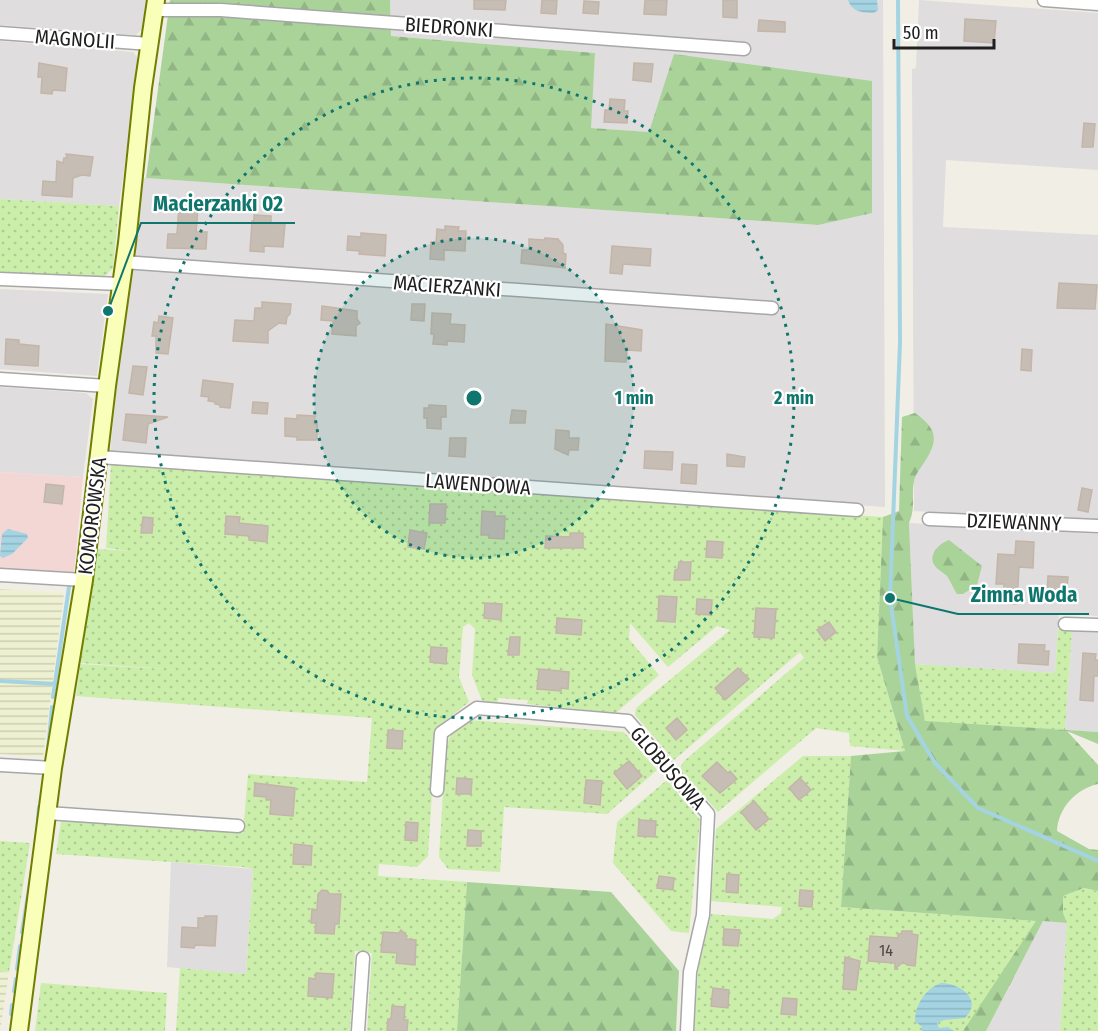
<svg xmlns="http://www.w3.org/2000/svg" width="1098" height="1031" font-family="'Fira Sans Condensed',sans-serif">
<defs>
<pattern id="farmland-rules" width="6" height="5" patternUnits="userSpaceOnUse" patternTransform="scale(1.5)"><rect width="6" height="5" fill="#eef1d1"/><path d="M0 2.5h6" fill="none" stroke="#ccceb3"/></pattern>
<pattern id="grass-dots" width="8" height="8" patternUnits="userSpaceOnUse" patternTransform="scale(1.5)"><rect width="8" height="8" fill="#cbeeaa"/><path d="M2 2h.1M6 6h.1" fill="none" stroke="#aecc92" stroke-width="1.8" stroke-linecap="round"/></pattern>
<pattern id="forest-firs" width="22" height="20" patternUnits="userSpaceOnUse" patternTransform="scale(1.5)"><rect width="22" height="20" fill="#a9d399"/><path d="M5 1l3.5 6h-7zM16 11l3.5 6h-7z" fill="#91b584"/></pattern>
<pattern id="water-rules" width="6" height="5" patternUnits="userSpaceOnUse" patternTransform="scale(1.5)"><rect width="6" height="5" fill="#a4d3e2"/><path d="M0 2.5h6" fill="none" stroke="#8db5c2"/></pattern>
</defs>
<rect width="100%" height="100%" fill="#f1eee6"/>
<path fill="#dfdddd" d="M0,0H148L144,27L136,35L0,25Z
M390,0H883L885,507L110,453L138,179L146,178L818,225L649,132L590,128L595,53L391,36Z
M919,0L1098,13V170L946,160L943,227L1098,235V521L1052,519L1044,515L1036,518L914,511L912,69L916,68Z
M0,41L133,52L139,60L119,206L0,199Z
M0,289L108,294L97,376L0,369Z
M0,387L86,393L93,399L83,477L0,472Z
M909,523L1098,534V616L1059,614L1055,673L915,664Z
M1072,631L1098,632V732L1065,730Z
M171,862L253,869L246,974L167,967Z
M1043,921L1067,923L1060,1031H986Z"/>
<path fill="#f3d7d5" d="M0,472L83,477L74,574L0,571Z"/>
<path fill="url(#farmland-rules)" d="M0,589L64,593L43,757L0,754Z
M0,971L9,972L0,1031Z"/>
<path fill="url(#grass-dots)" d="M0,199L119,206L113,268L102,279L0,273Z
M111,464L883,517L877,657L905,751L850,746L849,733L816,728L718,812L680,769L683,762L804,658L800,652L674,760L635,715L636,708L730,630L717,626L668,667L630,623L629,639L659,675L616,713L527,704L528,700L498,698V704L483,703L472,675L475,629L469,623L463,627L459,677L469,702L436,728L428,856L417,867L379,864L378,876L467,882L457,1031H367L372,953L355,951L350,1031H176L180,968L246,974L253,869L243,867L56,854L61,821L243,833L248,774L367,782L372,718L76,696L80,664L182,670L80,663L97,549L130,551L106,548Z
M1058,629L1072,631L1065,730L925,722L915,664L1055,673Z
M468,720L624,732L657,770L607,814L504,807L500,872L448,869L439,857L446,746L453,730Z
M803,756H851L841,907L1037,921L963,1031H694L698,971L711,914L773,919L781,913L782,907L711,901L716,829Z
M667,780L700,820L689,933L671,931L613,863L617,822Z
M0,841L30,843L9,972L0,971Z
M1084,888L1098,891V1031H1060L1067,923L1062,913L1063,896Z
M41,983L167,993L165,1031H35Z"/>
<path fill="url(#forest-firs)" d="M170,0H390L391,36L595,53L591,128L649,132L674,54L872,81V213L818,225L146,178Z
M915,413C938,429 939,441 923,464C920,469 915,475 914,481C911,497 916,507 909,523L915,664L925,721L1098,732V744L1067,731L1098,765V784C1076,789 1058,808 1057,831L1089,849L1098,850V891L1084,888L1063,896V913L1067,923L1043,921L986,1031H963L1036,921L841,907L851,756L905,751L877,657L883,517L899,511L902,417Z
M949,540L982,566L977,585L963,594H957C953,588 951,582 947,576C943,572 939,571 935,566C927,556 939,543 949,540Z
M467,882L611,892L679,971L676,1031H457Z"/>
<path fill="url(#water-rules)" d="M848,0H877L878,10L874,13C863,13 852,12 848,0Z
M8,529L27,534L28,538L12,554L3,558L0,556L2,534Z
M941,983C959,983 984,999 965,1018L944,1020L937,1023L939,1028L948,1027L954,1031H922V1027L915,1021C915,1005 926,988 941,983Z"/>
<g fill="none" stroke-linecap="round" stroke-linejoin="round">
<path stroke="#a4d3e2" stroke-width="4" d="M898,0L900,343L890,598L907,716L935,763L978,808L1098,861
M0,681L56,684
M53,697L69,587
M48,750L52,707
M38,820L39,807
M22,932L32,870
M17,969L20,946
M14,991L16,979
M11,1014L12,1005"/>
</g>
<path fill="#c6bdb5" stroke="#c4b5a8" stroke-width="1.5" d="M474,0H506L505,10L474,9Z
M542,0H557L556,14L541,13Z
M645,0H667L666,15L644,14Z
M723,0H737V18L723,17Z
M584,1L599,2L598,14L583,13Z
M965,19L996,21L994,43L964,41Z
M759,20L785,22V32L758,31Z
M39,63L67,68L65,91L53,90L52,94L41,93L42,77H38Z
M634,63L653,64L651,82L633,80Z
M610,99L625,100L624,111H628L627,123L604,122L605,110H609Z
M1084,123L1095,124L1093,147H1082Z
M66,154L93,157L90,176L82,175L73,178L72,197L42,195L43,181L56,182L57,161L63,163L64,158H67Z
M179,207L198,208L196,232H207L206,249L167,248L168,234H177Z
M254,215L271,216V223L285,224L283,247L264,246V252L250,251L252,221L254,222Z
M445,226L459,227L458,231H466L465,251L444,250V260L430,259L431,242H436L437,229L445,230Z
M361,233L386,235L385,256L359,254L360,251L347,250L348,236L361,237Z
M545,238L558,239L563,245V253L566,254L565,268L521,263L522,250H529V239L545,240Z
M612,246L651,249L650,266L623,264L622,274L610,273Z
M1059,283L1097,285L1095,309L1057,308Z
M262,302L291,304L290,314L287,317L286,324L279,323L268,331V343L233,341L235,320L254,321L255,308H262Z
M412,304H425L424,321L411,320Z
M322,306L357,311V319L360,323L356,326V336L332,334L333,321L321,320Z
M432,313L451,314L450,324L465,325L464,342L447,341V345L433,344L434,334H431Z
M159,316L173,318L168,354L156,353V336H152L154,322L158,323Z
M606,324L642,330L641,351L627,350L626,362L605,361Z
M6,339L19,340V344L39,346L38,366L5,364Z
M1022,349L1032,350L1031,371L1021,370Z
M133,366L147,367L143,395L129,393Z
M203,380L233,384L230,408L220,407V405L215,404V402L208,401L209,397L201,396Z
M253,402L268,403L267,414L252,413Z
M429,405L446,406V417H441V429L427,428V418H424V408H429Z
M512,410L526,411L525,423H510Z
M126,414L168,417L148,424L146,443L123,440Z
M297,415L315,416L314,424H317V440H297V437L285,436V418L297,419Z
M556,430L569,431V438H579L578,450H569L568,455L555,449Z
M450,438H466L465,457L449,456Z
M645,451L673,452L672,470L644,468Z
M727,454L745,457L744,467L727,466Z
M682,464L697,465L696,484L681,483Z
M46,484L64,486L62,504L44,502Z
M1082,488L1092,490L1088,512L1078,510Z
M430,504H446L445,523H429Z
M482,511L495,512V516H505L504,539L489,538V535H481Z
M226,516L240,517L239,523L268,526L267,542L249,540V536L225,534Z
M143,517L153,518L152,533H141Z
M410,530L427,533L424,549L408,547Z
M570,533H583V548H545L546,536L570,537Z
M707,541L723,542L722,558L706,557Z
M1016,541L1034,542L1033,568L1019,567L1017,604L1003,603L1004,584H996L998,554L1015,555Z
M679,562H691L690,580H674L675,570L678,569Z
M1048,576L1068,577L1066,598L1047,597Z
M659,596L677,597L675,622L658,621Z
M697,599L712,600L711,615L696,614Z
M485,603L502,604L501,620L484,618Z
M756,608L776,609L774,638L754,637Z
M557,618L582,620L581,635L556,633Z
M829,622L836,632L825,641L817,630Z
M510,637H520L519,655H508Z
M1019,644L1045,645L1044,651H1049L1048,665L1018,663Z
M431,647L447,648L446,664L430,662Z
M1083,653L1096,654L1095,660H1098V676H1094L1093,701L1080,700Z
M738,668L749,679L725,700L715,688Z
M539,669L569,672L568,689L561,688V691L537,689Z
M677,718L687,730L676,740L666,728Z
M388,730L403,731L402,749L387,748Z
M629,761L642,776L627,789L614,773Z
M717,762L728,773L730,771L737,779L720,793L702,776Z
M457,778L472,779L471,794H456Z
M800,778L811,790L799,800L789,788Z
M586,780L602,781L600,805L584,803Z
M255,783L295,788L293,816L270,814L271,800H266V797L254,796Z
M754,801L769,819L756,830L741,812Z
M639,820L656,821L655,837L638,836Z
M406,822L418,823L417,841L405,840Z
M468,830L481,831V846H467Z
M294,844L312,846L311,865L293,864Z
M727,874L739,875L738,893L726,892Z
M659,876L674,878L673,890L657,888Z
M322,890L327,891L330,894H341L339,924H335L334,934L315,933L316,923H311L312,909L317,910L318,894Z
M800,890L813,891L812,907L799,906Z
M205,916H217L215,946L195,945L194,948L181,947L182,927L198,928V918H205Z
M724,929L740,930L738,946L723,945Z
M401,930L407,936L406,939L416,940L415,965L396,963L397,953L381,952L383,932L399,933Z
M902,931H912V934L918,935L915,966L907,965L903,962L895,969V963L868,961L870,936L898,938V934H901Z
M845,957L860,961L856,990L843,989Z
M316,973L334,974L332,998L308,996L309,978L315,979Z
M713,988L729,990L728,1008L711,1006Z
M783,998L797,999L796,1015L781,1014Z
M392,1006L405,1007L404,1020H408L407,1031H387L388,1019H391Z"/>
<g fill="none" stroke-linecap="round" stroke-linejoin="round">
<g stroke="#a7a7a7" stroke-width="15">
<path id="street" d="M1044,0L1098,4
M154,10H221L744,49
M0,33L150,44
M123,262L772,308
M0,279L120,284
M0,379L107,386
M99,457L857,510
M929,519L1098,526
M0,575L84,580
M1065,624L1098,625
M0,765L53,768
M437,790L441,733L477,708L628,721L708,814L703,915L690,972L687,1031
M47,813L238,826
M358,1031L363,958"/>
</g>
<g stroke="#707f00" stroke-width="20">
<path id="secondary" d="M19,1031L53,768L84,580L107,386L127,243L143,88L156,0"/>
</g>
<use href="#street" stroke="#fff" stroke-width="12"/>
<use href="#secondary" stroke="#f9feb8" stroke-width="16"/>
</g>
<circle cx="474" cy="398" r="160" fill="#0f766e" fill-opacity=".12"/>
<g fill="none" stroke="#0f766e" stroke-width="3" stroke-dasharray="3 6">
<circle cx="474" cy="398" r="160"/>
<circle cx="474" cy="398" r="320"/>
</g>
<g text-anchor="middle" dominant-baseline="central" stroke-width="4.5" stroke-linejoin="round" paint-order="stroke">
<g font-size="16" fill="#4a4745">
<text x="886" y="950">14</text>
</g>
<g font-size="20" fill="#202020" stroke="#fff">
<text transform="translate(449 27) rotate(4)">BIEDRONKI</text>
<text transform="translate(75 39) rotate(4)">MAGNOLII</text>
<text transform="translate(447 286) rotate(4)">MACIERZANKI</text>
<text transform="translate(478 484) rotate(4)">LAWENDOWA</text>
<text transform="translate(92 516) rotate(-83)">KOMOROWSKA</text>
<text transform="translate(1014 522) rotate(2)">DZIEWANNY</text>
<text transform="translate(668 768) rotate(49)">GLOBUSOWA</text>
</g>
</g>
<circle cx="474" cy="398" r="9" fill="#0f766e" stroke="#fff" stroke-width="3"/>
<g font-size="18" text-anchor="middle" font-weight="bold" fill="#0f766e" stroke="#fff" stroke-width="4.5" stroke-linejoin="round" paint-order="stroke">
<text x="634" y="404">1 min</text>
<text x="794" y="404">2 min</text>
</g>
<path fill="none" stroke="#0f766e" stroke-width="2" d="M108 311L141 223H295M890 598L958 614H1089"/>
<g fill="#0f766e" stroke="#fff" stroke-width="2">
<circle cx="108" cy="311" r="6"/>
<circle cx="890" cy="598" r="6"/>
</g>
<g font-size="21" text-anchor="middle" font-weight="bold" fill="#0f766e" stroke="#fff" stroke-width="4.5" stroke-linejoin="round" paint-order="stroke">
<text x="218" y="211">Macierzanki 02</text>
<text x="1024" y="602">Zimna Woda</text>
</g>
<path d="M894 39v9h100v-9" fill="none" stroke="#202020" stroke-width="3"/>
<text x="903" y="39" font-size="18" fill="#202020" stroke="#ffffff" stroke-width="4.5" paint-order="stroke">50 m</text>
</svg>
